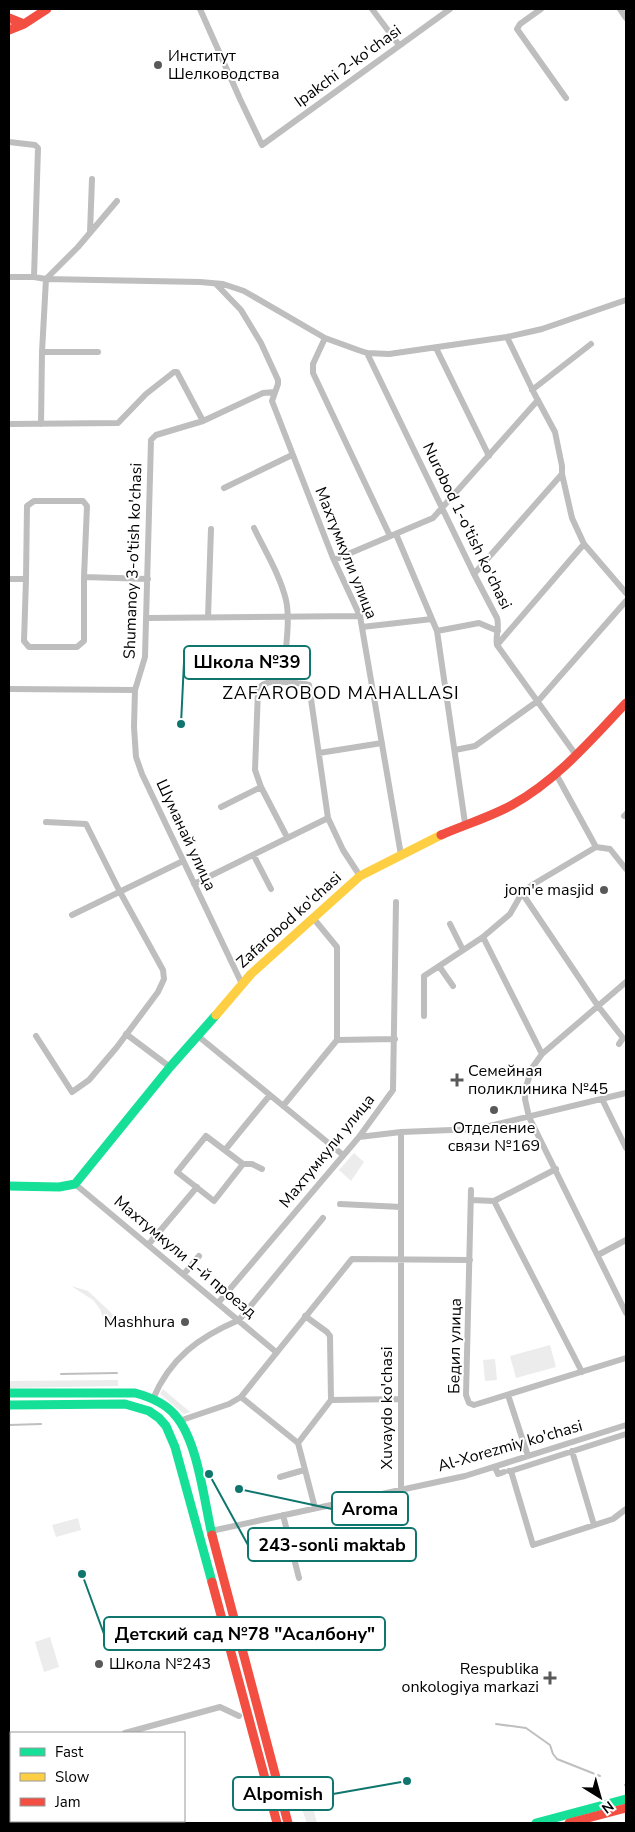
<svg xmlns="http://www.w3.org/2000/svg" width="635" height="1832" font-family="'Nunito Sans',sans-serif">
<rect width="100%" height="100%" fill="#fff"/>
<path fill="#ececec" d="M354,1153L364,1162L351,1181L339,1170Z
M71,1286L88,1291L121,1322L108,1323L104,1320L100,1309L93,1300Z
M550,1345L556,1367L516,1378L510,1356Z
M495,1359L497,1380L485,1381L483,1360Z
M118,1380V1386L9,1388V1381Z
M163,1389L190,1412L184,1414L160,1394Z
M78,1518L81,1530L56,1537L52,1525Z
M50,1637L59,1667L44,1672L35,1642Z
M11,1747V1807L9,1823V1748Z
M306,1781L317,1823H307C303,1811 293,1790 306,1781Z"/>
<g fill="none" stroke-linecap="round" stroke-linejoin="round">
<path stroke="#bfbfbf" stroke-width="2" d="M61,1374L117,1373
M9,1425L41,1424
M496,1724L526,1728L550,1745L553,1754L557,1759L600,1776
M625,1785L626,1784"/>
<path stroke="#bfbfbf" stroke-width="6" d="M125,1733L220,1707L239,1716"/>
<path stroke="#bebebe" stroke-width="6" d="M200,9L240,99L262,145L450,9
M372,9L399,45
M541,9L520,24L517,29L566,98
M620,9L626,18
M9,142L35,145L38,148L34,277
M90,232L92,179
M9,277H34L46,279L200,282L223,284L244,291L325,338L358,350L367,353L389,354L507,337L542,329L626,300
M216,284L241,310L261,343L278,380V384L272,401L333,558L360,616L401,855
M507,337L534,393L555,432L562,466V474L572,518L584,544L626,593
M325,338L313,364V373L390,536
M436,348L489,456
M42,352H98
M367,353L474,574L497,618C500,627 495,636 497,645L576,755
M532,390L591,344
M9,424L118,423L146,394L174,372H177L203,421
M41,424L42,352L46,279L78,247L117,201
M224,488L292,455
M254,528C265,551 280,575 286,600C291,622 284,659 283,682
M396,534L437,631L465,823
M334,560L433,518L538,400
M474,574L562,474
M9,579H26L24,641L29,647H77L84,641V577L148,579
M26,579L27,506L34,501H83L87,506L84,577
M208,617L211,529
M148,618L360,616
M362,627L432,619
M437,631L479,623L498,631
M497,645L584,544
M9,689L135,690
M455,750L475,746L539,700L626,601
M319,753L382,743
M556,774L596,847
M221,807L261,787
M624,816L626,814
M287,837L261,787L255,770L258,690C266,676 291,683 305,684L309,685L328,818L343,850L360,876
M254,856L271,889
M194,884L328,818
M522,893L598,1006L623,1038L619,1044
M72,915L183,861
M450,924L463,950
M439,966L453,986
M626,982L542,1054L532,1068L526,1087L525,1099L529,1117L626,1313
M242,984L142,774L136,757L134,727L135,690L145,657L151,440L156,435L203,421L263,393L275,392
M424,1016V976L483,937
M126,1034L170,1067
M36,1036L72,1092L89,1080L117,1047L158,992L164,979L163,970L120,892L86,824L46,822
M198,1036L343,1155
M337,1040L395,1039
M542,1054L483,937L510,914L522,893L532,885L596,847L610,849L626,869
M602,1099L626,1148
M283,1106L337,1040V947L314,919
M206,1136L243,1164L214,1201L177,1172Z
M359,1137L401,1132L477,1129L626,1093
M225,1150L270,1095
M243,1164H252L262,1169
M75,1184L276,1352
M471,1190L466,1395L469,1403L474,1405L626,1358
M471,1200L494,1201L582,1372
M494,1201L556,1169
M340,1204L401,1207
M148,1245L197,1187
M598,1255L626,1240
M184,1274L199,1256
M218,1303L359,1137L393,1090L396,902
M508,1395L528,1456
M241,1397L298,1443L315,1508
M153,1399C170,1358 199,1337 239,1320L323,1218
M331,1400L401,1399
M179,1421L229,1404L241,1397L352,1259L470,1260
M298,1443L331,1400L330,1336L327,1332L305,1316
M572,1451L594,1525
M495,1467L498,1474L504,1472
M509,1471H511L533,1545L613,1519L626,1509
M511,1471L626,1434
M280,1477L304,1470
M401,1489V1132
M283,1515L299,1578
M211,1531L465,1476L626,1425"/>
<path stroke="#16e098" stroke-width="9" d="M9,1186L59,1187L75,1184L170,1067L216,1015
M9,1393H135C150,1397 165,1403 175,1415C198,1441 204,1501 212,1535
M9,1405L125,1404L149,1411L159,1418L166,1426L175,1447L212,1582
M536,1823L626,1799"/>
<path stroke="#ffcf43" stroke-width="9" d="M216,1015L251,974L360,876L441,835"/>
<path stroke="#f24e42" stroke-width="9" d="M9,18L24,24
M9,30L24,24L47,9
M441,835C464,825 490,817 512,805C557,780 591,740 626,703
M212,1535L288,1823
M212,1582L277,1823
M569,1823L626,1808"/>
</g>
<g fill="#595959" stroke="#fff" stroke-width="2">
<circle cx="158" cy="65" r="5"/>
<circle cx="604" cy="890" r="5"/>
<path d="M454.5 1072.5h5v5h5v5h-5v5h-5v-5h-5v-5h5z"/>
<circle cx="494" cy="1110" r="5"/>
<circle cx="185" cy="1322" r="5"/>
<circle cx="99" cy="1664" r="5"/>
<path d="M547.5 1670.5h5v5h5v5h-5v5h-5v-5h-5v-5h5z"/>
</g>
<g text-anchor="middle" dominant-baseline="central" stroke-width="4" stroke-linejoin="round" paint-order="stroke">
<g font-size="16" fill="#000" stroke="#fff" text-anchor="start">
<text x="168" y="56">Институт<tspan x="168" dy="18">Шелководства</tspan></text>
<text x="594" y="890" text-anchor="end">jom'e masjid</text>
<text x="468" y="1071">Семейная<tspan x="468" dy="18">поликлиника №45</tspan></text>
<text x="494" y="1128" text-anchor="middle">Отделение<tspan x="494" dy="18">связи №169</tspan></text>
<text x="175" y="1322" text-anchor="end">Mashhura</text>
<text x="109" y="1664">Школа №243</text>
<text x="539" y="1669" text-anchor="end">Respublika<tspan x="539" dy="18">onkologiya markazi</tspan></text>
</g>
<g font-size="16" fill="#000" stroke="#fff">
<text transform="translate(348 66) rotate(-36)">Ipakchi 2-ko'chasi</text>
<text transform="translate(467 526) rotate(64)">Nurobod 1-o'tish ko'chasi</text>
<text transform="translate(346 553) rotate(68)">Махтумкули улица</text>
<text transform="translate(133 561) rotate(-88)">Shumanoy 3-o'tish ko'chasi</text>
<text transform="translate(186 835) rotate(65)">Шуманай улица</text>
<text transform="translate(289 920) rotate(-42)">Zafarobod ko'chasi</text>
<text transform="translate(327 1151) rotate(-51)">Махтумкули улица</text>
<text transform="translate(185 1257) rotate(40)">Махтумкули 1-й проезд</text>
<text transform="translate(455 1346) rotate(-89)">Бедил улица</text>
<text transform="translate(387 1408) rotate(-90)">Xuvaydo ko'chasi</text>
<text transform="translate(510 1446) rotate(-16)">Al-Xorezmiy ko'chasi</text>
</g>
<g font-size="18" letter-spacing="1" fill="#000" stroke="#fff">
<text x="341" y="693">ZAFAROBOD MAHALLASI</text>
</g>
</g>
<path fill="none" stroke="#0f766e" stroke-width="2" d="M181 724L184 662M239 1489L332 1509M209 1474L248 1545M82 1574L104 1634M407 1781L333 1794"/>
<g fill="#0f766e" stroke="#fff" stroke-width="2">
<circle cx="181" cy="724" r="5"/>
<circle cx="239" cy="1489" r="5"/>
<circle cx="209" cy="1474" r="5"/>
<circle cx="82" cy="1574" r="5"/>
<circle cx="407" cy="1781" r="5"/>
</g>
<g fill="#fff" stroke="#0f766e" stroke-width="2">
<rect x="184" y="646" width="126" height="33" rx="5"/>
<rect x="332" y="1492" width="76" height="33" rx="5"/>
<rect x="248" y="1528" width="168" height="33" rx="5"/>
<rect x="104" y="1617" width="281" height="33" rx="5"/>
<rect x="233" y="1777" width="100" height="33" rx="5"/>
</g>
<g font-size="18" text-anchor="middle" font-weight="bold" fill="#000">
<text x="247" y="668">Школа №39</text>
<text x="370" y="1515">Aroma</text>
<text x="332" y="1551">243-sonli maktab</text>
<text x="245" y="1640">Детский сад №78 "Асалбону"</text>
<text x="283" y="1800">Alpomish</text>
</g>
<rect width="635" height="1832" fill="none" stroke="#000000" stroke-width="20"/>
<rect x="10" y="1732" width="175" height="90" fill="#ffffff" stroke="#999999"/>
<rect x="20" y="1748" width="25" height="8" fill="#16e098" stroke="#999999"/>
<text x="55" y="1757" font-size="15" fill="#000000">Fast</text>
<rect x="20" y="1773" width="25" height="8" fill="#ffcf43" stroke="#999999"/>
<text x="55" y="1782" font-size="15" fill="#000000">Slow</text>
<rect x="20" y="1798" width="25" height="8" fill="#f24e42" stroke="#999999"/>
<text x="55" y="1807" font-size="15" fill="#000000">Jam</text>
<g transform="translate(600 1797) rotate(143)" stroke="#ffffff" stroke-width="4" paint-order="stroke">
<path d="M0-4L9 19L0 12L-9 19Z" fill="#000000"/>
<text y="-8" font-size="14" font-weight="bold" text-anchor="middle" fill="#000000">N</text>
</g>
</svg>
